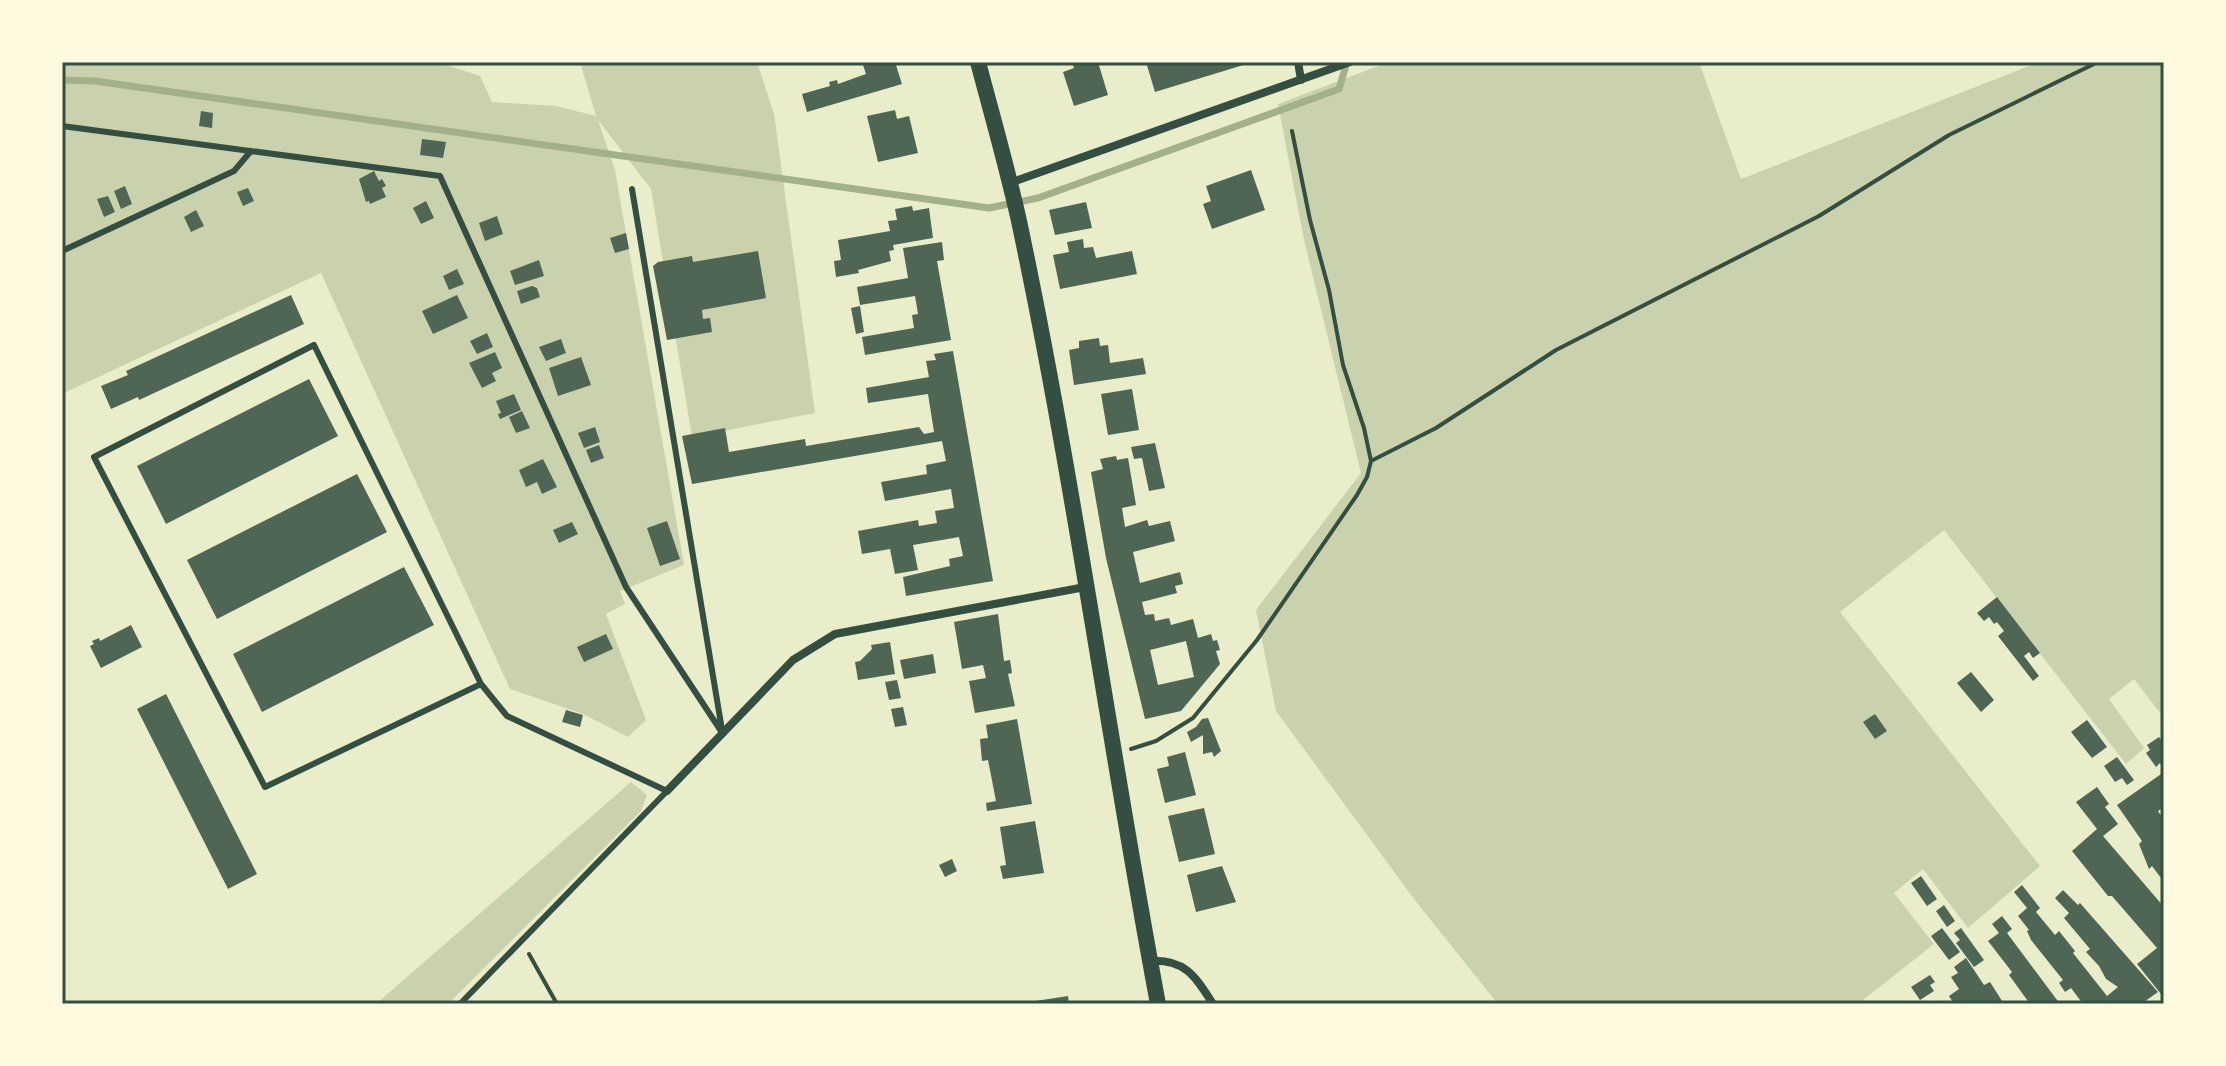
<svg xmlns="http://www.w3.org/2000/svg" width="2226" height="1066" font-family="Raleway,sans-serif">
<rect width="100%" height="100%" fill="#e9edc9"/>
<path fill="#cad2ad" d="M62,62H437L480,76L492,102L556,106L596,116L580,62H757L774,114L815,413L692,437L651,189L598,120L615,170L684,565L620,591L625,604L606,614L646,720L628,737L583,714L510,689L321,273L62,394Z
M1389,62H1699L1741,179L2039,62H2164V718L2134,679L2109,699L2144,748L2126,764L1944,530L1840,612L2040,866L1968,928L1923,869L1894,893L1934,944L1858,1004H1498L1414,899L1276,711L1256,610L1361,473L1304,240L1278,104Z
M631,782L647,795L641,811L448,1004H376Z"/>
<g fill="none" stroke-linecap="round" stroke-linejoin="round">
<path stroke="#a3b18a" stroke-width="7" d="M62,80L95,81L989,208L1038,198L1339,89L1347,62"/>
</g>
<path fill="#4f6655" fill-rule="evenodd" d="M862,62H895L902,84L807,112L802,94L830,86L829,82L837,80L838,84L866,74Z
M1072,62H1098L1108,95L1074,106L1063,72L1074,68Z
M1146,62H1250V63L1155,92Z
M895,110L897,119L909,116L918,153L878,162L867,116Z
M201,111L213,113L212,128L199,126Z
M422,139L446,142L443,158L420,155Z
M1251,170L1265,210L1212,229L1203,204L1211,201L1206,186Z
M374,171L379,181L382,179L386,186L382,188L386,197L370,204L369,201L366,202L359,179Z
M125,186L132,204L121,209L114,191Z
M248,188L254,201L243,206L237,192Z
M108,196L115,212L104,217L97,199Z
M426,201L434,218L421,224L413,208Z
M1086,202L1092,228L1055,235L1049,210Z
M912,206L913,211L929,208L933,238L893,245L894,250L889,251L891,261L858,270L859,273L836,277L834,261L841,260L838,240L890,231L888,221L897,220L895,209Z
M196,210L204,226L191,232L184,217Z
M497,216L503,234L485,241L479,223Z
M626,233L629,249L615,253L610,238Z
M1083,239L1084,248L1093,247L1096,258L1132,251L1137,274L1060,289L1053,255L1069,252L1067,242Z
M942,242L944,260L937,261L951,340L865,355L862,337L914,328L912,315L918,314L915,296L860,305L857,287L908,278L903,248Z
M758,251L766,298L702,310L703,319L710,318L712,332L667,340L653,266L658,262L692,256L693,262Z
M539,260L544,276L515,285L510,271Z
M457,269L464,284L449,290L443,276Z
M532,286L537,288L540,297L521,304L517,291Z
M291,295L304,324L139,400L138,397L111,409L101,386L128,375L126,371Z
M457,295L468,318L433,334L422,311Z
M860,306L864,332L856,334L851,308Z
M487,333L493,347L477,354L470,341Z
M1099,338L1100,346L1108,345L1110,363L1143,358L1146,374L1074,385L1069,350L1079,348V341Z
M561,339L566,353L546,361L539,347Z
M953,351L993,581L906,596L903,577L950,566L949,559L963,556L959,537L913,545L918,570L895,574L890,549L862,554L858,531L918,520L919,526L937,523L935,511L954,508L951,489L885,501L881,482L927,474L926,465L946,461L942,441L692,484L682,436L725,428L729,452L805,439L806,446L919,427L924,434L934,432L928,394L868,403L866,388L929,377L926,361L936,360L934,354Z
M495,352L502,368L492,373L496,381L482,388L469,363Z
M581,357L591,385L558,396L549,368Z
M309,379L338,436L166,524L137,466Z
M1132,389L1139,430L1108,435L1101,394Z
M514,394L521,410L500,419L498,414L501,413L496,401Z
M522,411L530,428L516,433L509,417Z
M595,427L600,442L584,448L578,433Z
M1155,443L1165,488L1149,491L1142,458L1134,459L1131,447Z
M599,445L604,458L591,463L586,450Z
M1116,456L1117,460L1128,458L1136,505L1122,508L1125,527L1147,520L1149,526L1170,521L1175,541L1133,552L1140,583L1180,572L1183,584L1175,586L1177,593L1142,602L1145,615L1154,614L1155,621L1169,618L1171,625L1193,619L1198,638L1211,634L1213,641L1217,640L1220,650L1216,651L1220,664L1181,711L1145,719L1106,558L1091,472L1103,469L1100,459ZM1186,641L1194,677L1158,685L1150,650Z
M543,459L557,487L542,494L537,482L526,487L519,470Z
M357,474L387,532L217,619L187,560Z
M667,521L680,559L660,566L647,528Z
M572,522L578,534L559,543L553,530Z
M404,567L434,625L262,712L233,654Z
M1997,597L2040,653L2033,658L2029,652L2024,656L2039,676L2033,681L1998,636L2004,631L1997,622L1994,624L1989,617L1984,621L1977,613Z
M998,614L1004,661L1010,660L1012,673L1008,674L1015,706L975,713L969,681L986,678L983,665L962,669L954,622Z
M131,625L142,647L101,668L90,646L94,644L92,641L99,638L100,641Z
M606,634L613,649L584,662L577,647Z
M890,642L895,674L858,680L855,662L860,661L872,649L871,645Z
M933,654L936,673L904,679L900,660Z
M1971,672L1994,700L1981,712L1957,683Z
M897,680L901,698L889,700L885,682Z
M166,694L257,874L228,889L137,709Z
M903,707L907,725L895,727L891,709Z
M566,710L583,715L580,727L562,722Z
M1875,714L1887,731L1875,739L1863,722Z
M1208,718L1221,751L1214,757L1212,752L1203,754V735L1191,742L1187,732L1196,727L1202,719Z
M1017,719L1032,804L987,811L986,803L996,801L988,760L982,761L980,739L988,738L986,725Z
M2087,720L2107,747L2092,758L2071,732Z
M2159,737L2162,741L2164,740V768L2160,763L2156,767L2146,753L2150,750L2147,745Z
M1185,752L1196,795L1165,803L1157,769L1169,766L1167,757Z
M2117,757L2134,780L2127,785L2122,778L2115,782L2104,766Z
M2164,772V807L2158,811L2164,820V882L2152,866L2149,869L2139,844L2142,841L2117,805Z
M2097,787L2109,804L2105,807L2118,824L2103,836L2164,907V992L2161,994L2137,964L2157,948L2112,896H2108L2072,851L2097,829L2076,802Z
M1204,808L1215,854L1179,862L1168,816Z
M1035,821L1044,873L1003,879L1000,866L1006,865L1000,827Z
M952,859L957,871L945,877L939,865Z
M1222,866L1236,902L1196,912L1187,875Z
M1921,876L1937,899L1927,906L1911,883Z
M2022,885L2040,908L2036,912L2055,935L2059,931L2075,951L2073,953L2107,996L2118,987L2106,979L2099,966L2086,952L2090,949L2064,918L2069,913L2055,898L2063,890L2078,905L2080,903L2158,992L2141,1004H2083L2071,988L2065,992L2059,983L2063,980L2031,940L2027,931L2029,930L2018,916L2027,908L2014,892Z
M1944,905L1955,921L1947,927L1936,911Z
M2002,916L2012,929L2007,933L2060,1004H2030L2009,975L2012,972L1988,941L1999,933L1992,924Z
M1942,928L1960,952L1949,960L1931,936Z
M1961,928L1984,960L1974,967L1956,943L1960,940L1954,933Z
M1966,958L1984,985L1990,982L2004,1004H1954L1949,996L1959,989L1951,977L1958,973L1954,967Z
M1930,975L1935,982L1930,985L1934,991L1920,1000L1911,987Z
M1068,996L1069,1004H1029V1002Z"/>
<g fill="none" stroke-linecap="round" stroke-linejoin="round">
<path stroke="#344e41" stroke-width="4" d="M1371,461L1436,428L1556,350L1819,216L1949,135L2098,62
M1131,749L1156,741L1193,718L1257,640L1357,495L1367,477L1371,461L1364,428L1343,365L1329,290L1310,220L1292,131
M529,954L557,1004"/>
<path stroke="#344e41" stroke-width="6" d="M62,126L440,176L626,587L723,734
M632,189L722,730
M62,251L234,171L251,151
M460,1004L667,791L507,716L481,684L314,345L94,457L265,787L481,684"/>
<path stroke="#344e41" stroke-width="8" d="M1298,62L1301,80
M1010,183L1350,62
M667,791L793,660L835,634L1085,587
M1150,961C1185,959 1195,976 1213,1004"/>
<path stroke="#344e41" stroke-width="16" d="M978,62C992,115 1007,167 1019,221C1074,480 1109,743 1158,1004"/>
</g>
<rect width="2226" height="1066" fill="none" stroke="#fefae0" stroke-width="128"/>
<rect x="64" y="64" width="2098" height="938" fill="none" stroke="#344e41" stroke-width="3"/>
</svg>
